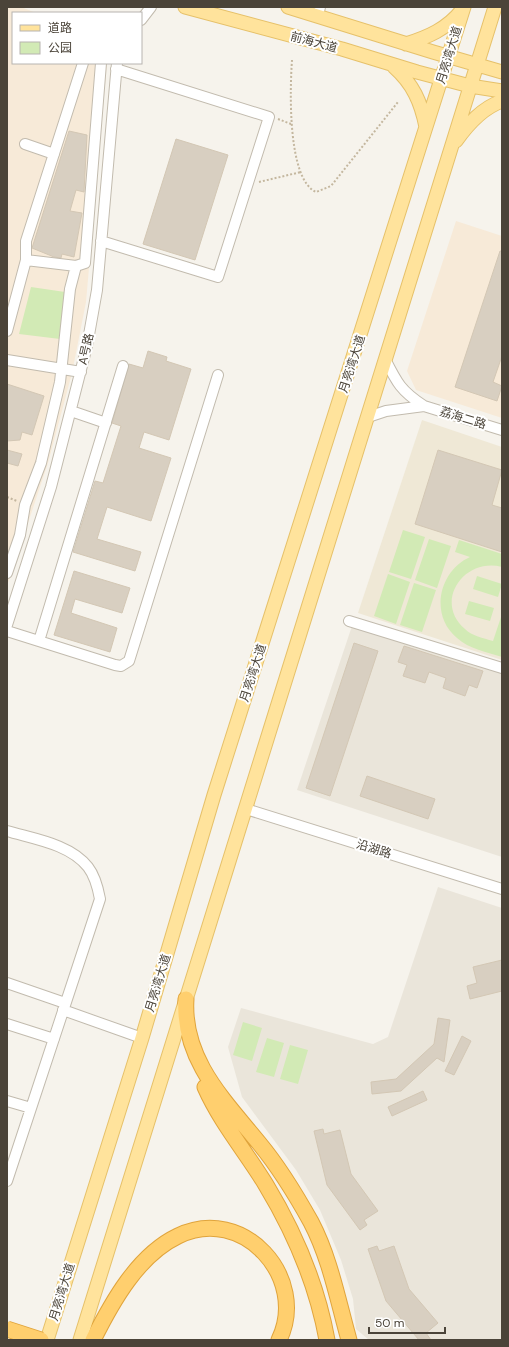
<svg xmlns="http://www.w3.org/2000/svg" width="509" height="1347" font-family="'DM Sans','Noto Sans SC',sans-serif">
<rect width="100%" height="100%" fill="#f6f3ec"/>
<path fill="#eae5da" d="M353,623L502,672V857L297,790Z
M438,887L502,908V1340H369L356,1329L353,1299L341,1260L320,1210L296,1170L242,1097L228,1047L241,1008L373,1044L388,1037Z"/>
<path fill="#f7ead8" d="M7,7H21L36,13H13V63H107L86,302L72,373L48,463L7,586Z
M456,221L502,236V418L416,390L407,371Z"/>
<path fill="#efe8d6" d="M422,420L502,447V660L358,613Z"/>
<path fill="#d2eab5" d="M31,287L65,292L66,294L60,339L19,334Z
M403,530L425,537L411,579L389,572Z
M429,539L451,546L437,588L415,580Z
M459,540L502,554V567C464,557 433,602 465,629C472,636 483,638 493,641L502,614V657C487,652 469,649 457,638C429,615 439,571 470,557L455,552Z
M388,574L410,582L396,624L374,616Z
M477,576L502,584L498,597L473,589Z
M414,583L436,590L422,632L400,625Z
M469,601L494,608L490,621L465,614Z
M243,1022L262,1028L252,1061L233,1055Z
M267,1038L284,1043L274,1077L256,1072Z
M290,1045L308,1050L298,1084L280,1079Z"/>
<path fill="#d8cfc1" stroke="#d3c7b4" d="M69,131L87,135L84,192L76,190L70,211L82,213L74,257L62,254L61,258L54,257L32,248Z
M176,139L228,155L195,260L143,244Z
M500,251H502V356L493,382L502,386L497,401L455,387Z
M148,351L167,357L166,361L191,369L169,440L144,432L139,448L171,458L151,521L107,507L97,539L141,552L135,571L73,552L95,481L103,483L121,426L112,423L129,364L143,368Z
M7,384L44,396L32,435L22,432L20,440L7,441Z
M7,450L22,454L18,466L7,463Z
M438,450L502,470L492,505L502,508V552L415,524Z
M74,571L130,588L122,613L75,599L71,613L117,628L110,652L54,635Z
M354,643L378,651L330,796L306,788Z
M404,646L483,671L477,688L469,685L465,696L443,688L446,678L429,672L425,683L403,676L407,665L398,662Z
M367,776L435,799L428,819L360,796Z
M502,960V991L470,999L467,986L477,983L473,967Z
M438,1018L450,1020L444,1062L437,1058L401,1091L372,1094L371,1082L396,1079L434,1044Z
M462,1036L471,1041L454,1075L445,1071Z
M423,1091L427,1100L392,1116L388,1107Z
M323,1129L324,1134L340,1130L351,1174L378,1211L364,1220L367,1225L360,1230L327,1185L314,1131Z
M377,1246L379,1251L394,1246L409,1289L438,1323L426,1333L431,1340H419L386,1301L368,1249Z"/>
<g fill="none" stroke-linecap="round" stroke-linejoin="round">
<g stroke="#c2bbae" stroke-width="12">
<path id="minor" d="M318,15L320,7
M141,20L151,7
M25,144L54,154
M101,241L218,277L269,117L116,69
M26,260L76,266L85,263L101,63
M7,331L26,260V241L83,63
M7,360L81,372
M424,406L502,430
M71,411L106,423
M368,417L386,411L424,406C401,391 397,383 385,359
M7,573L20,535L25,505L41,463L60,382L70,289L76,266
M349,621L502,668
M7,625L51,487L87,346L97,290L117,63
M7,631L115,665L121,666L129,661L218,375
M39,641L123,366
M246,809L502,889
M7,831C34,839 70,844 88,867C95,876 98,888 100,899L7,1181
M7,983L65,1003
M63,1010L142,1038
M7,1024L54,1039
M7,1101L31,1108"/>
</g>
<g stroke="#e6c16a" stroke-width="15">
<path id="major" d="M185,7L342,49L417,72L470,86L502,91
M288,7L433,52L502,72
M406,44C428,37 447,29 462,10
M394,67C413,84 421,102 426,127
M456,141C468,124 482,108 502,101
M47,1340L142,1038L214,795L464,7
M80,1340L495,7"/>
</g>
<g stroke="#e0a43c" stroke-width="17">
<path id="highway" d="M186,999C182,1059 224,1100 259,1143C279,1167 296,1195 311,1222C330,1258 338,1301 349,1340
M205,1087C221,1123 246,1152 266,1185C295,1233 317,1285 327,1340
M93,1340C112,1302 138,1255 178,1236C243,1204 309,1278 279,1340"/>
</g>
<path stroke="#c4b79f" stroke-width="2" stroke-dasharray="2 2" stroke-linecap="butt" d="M292,60C290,88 287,179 316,192L331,186L398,102
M278,119L291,124
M259,182L301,172
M7,497L17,501"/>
<use href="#minor" stroke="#fff" stroke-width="10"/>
<use href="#major" stroke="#ffe39c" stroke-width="13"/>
<use href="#highway" stroke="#ffcf6e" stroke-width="15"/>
<g stroke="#e0a43c" stroke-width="17" stroke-linecap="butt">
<path id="highway-bridge" d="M7,1329L41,1340"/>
</g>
<use href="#highway-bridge" stroke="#ffcf6e" stroke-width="15"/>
</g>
<g text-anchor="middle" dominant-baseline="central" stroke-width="4" stroke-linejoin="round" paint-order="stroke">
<g font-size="12" fill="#4b4439" stroke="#fff">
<text transform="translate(314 42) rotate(15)">前海大道</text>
<text transform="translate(449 55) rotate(-73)">月亮湾大道</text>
<text transform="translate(86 349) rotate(-77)">A号路</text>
<text transform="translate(352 364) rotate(-72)">月亮湾大道</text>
<text transform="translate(463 418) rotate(17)">荔海二路</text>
<text transform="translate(253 673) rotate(-72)">月亮湾大道</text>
<text transform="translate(374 849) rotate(17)">沿湖路</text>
<text transform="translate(158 983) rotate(-73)">月亮湾大道</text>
<text transform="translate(62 1292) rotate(-73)">月亮湾大道</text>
</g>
</g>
<rect width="509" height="1347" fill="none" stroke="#4b4439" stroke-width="16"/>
<rect x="12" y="12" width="130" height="52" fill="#ffffff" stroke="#b7b4b0"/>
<rect x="20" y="25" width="20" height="6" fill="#ffe39c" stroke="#b7b4b0"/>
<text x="48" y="32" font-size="12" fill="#4b4439">道路</text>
<rect x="20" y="42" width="20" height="12" fill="#d2eab5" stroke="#b7b4b0"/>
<text x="48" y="52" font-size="12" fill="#4b4439">公园</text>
<path d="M369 1327v6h76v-6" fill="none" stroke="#4b4439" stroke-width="2"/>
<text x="375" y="1327" font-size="12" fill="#4b4439" stroke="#ffffff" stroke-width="3" paint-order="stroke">50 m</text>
</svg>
